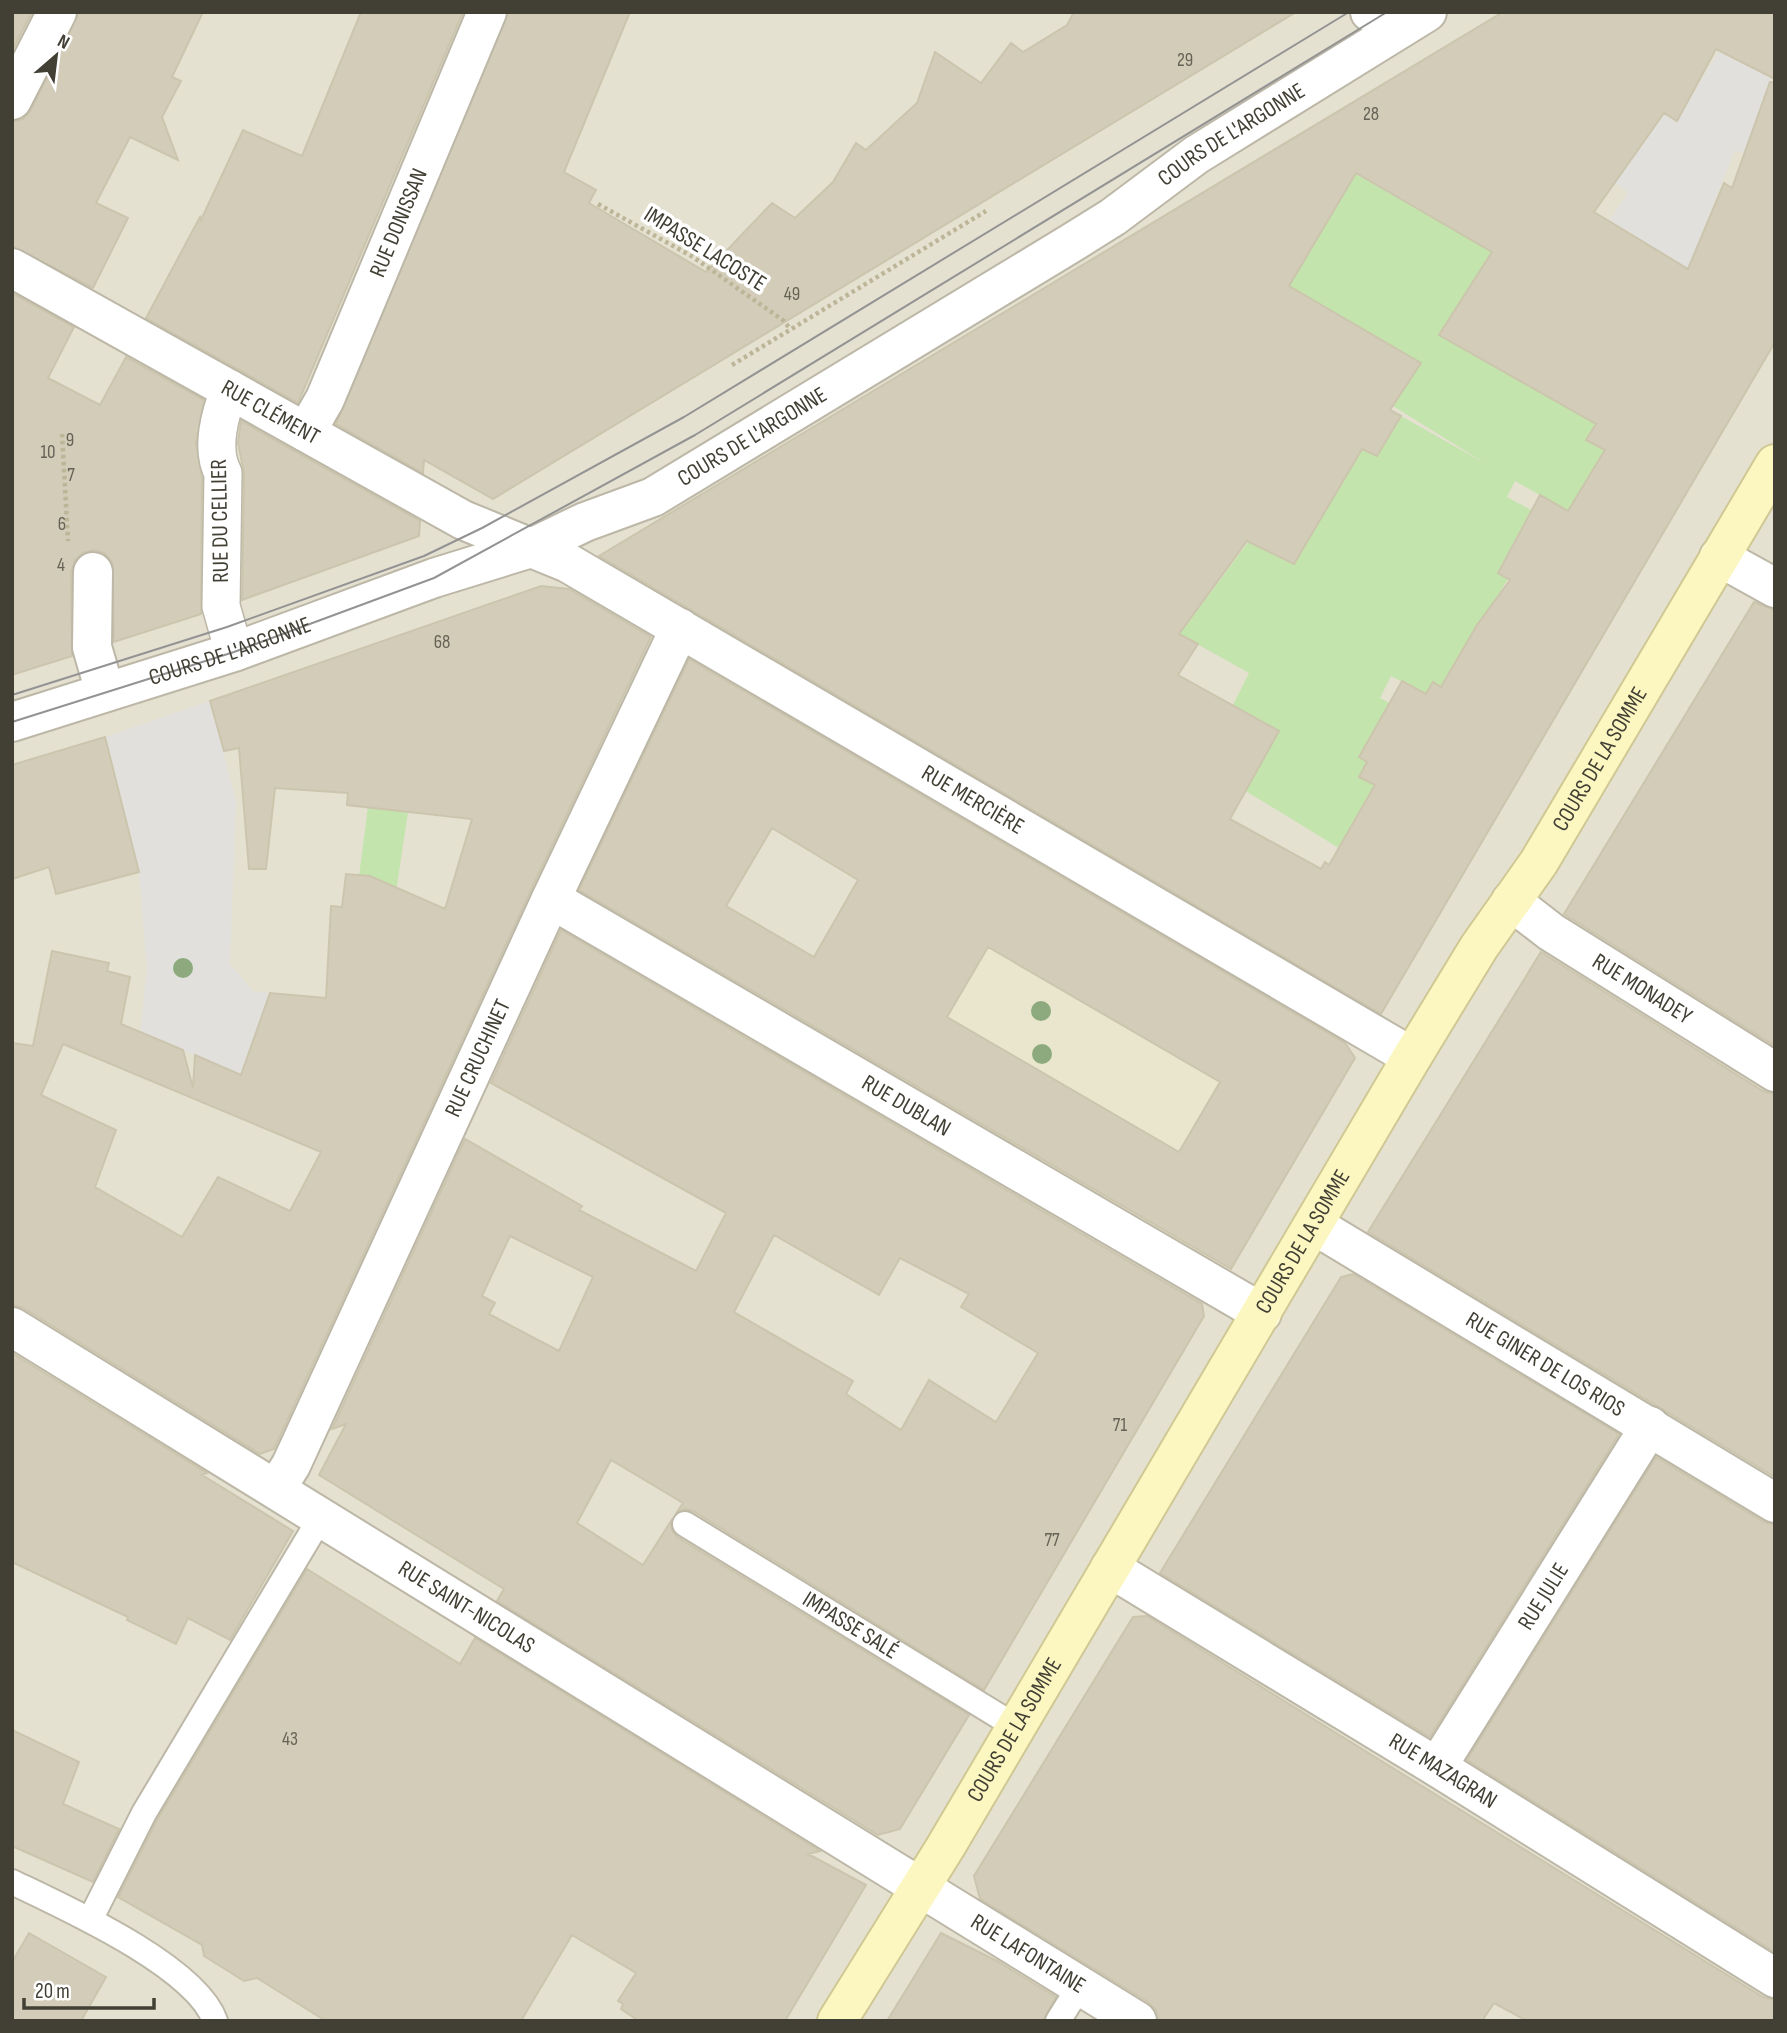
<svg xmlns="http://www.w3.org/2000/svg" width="1787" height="2033" font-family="'Sofia Sans Condensed',sans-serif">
<rect width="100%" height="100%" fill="#f1efe3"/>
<path fill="#e5e1d1" d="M12,12H1775V2021H12Z"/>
<path fill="#eae6cd" d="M1009,854L1354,1058L1227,1273L882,1073Z"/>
<path fill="#c3e4ac" d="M1356,174L1492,252L1439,335L1596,424L1586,440L1605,450L1568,511L1515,481L1507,497L1531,510L1498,572L1508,579L1441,687L1433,682L1426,694L1391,676L1380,698L1411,714L1359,757L1367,762L1359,777L1375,785L1352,856L1231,782L1278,731L1233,705L1249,673L1172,630L1185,627L1249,541L1294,564L1363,448L1377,456L1401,416L1488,465L1393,406L1420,363L1289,286Z
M368,807L408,812L387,952L369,915L374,877L359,876Z"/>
<path fill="#e1e0dc" d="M1729,34L1771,77L1744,154L1735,150L1688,269L1609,221L1628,193L1615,182L1664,113L1677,121Z
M210,701L236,801L230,964L253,991L270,993L241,1075L140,1032L147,971L139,872L105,737Z"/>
<path fill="#d2ccb9" stroke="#ccc5ad" stroke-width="2" fill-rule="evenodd" d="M12,12H32L12,51Z
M79,12H203L172,77L181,81L162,117L178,160L130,137L96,203L128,218L93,288L12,246V122L23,119L31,110Z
M361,12H463L298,403L146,318L200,217L201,220L243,130L302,156Z
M508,12H630L564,172L596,190L589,203L706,272L772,203L795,218L833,182L856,143L866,150L917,103L935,52L981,83L1011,43L1023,52L1067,25L1074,12H1296L493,499L424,460L423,473L336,424Z
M1503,12H1775V79L1716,49L1677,121L1664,113L1594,212L1688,269L1724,183L1732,188L1770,82L1775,83V342L1381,1014L599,556ZM1356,173L1492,252L1439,335L1596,424L1586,440L1605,450L1568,511L1540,495L1498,573L1510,580L1477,625L1441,687L1433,682L1426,694L1402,681L1359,757L1367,762L1359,777L1375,785L1329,865L1325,862L1321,869L1230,819L1279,731L1178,675L1198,644L1179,634L1247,541L1294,564L1362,449L1377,456L1401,416L1390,410L1421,363L1289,286Z
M12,293L74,327L48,378L100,405L126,357L204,400L196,443L202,477L201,614L114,642L112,562L104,553L94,550L83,553L75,560L71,572L72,656L12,675Z
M241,421L420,521L419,536L242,600L244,473L238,443Z
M541,586L569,589L651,637L531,890L274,1449L260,1454L23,1308L12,1305V1043L33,1046L52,951L109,963L107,971L130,977L121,1024L183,1050L193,1088L195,1055L241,1075L270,993L326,998L331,906L342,907L346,874L370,876L445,909L472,819L347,805L348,793L275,788L266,869H249L239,748L224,751L210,701ZM63,1044L321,1152L290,1211L218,1177L182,1237L95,1187L116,1130L41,1095Z
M1754,602L1775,610V1046L1564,914Z
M689,659L1345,1043L1355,1058L1231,1269L579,890ZM772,828L858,880L814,957L726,906ZM988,947L1220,1082L1179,1152L947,1017Z
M105,737L139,872L56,894L49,867L12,879V765Z
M561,930L1202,1304L1204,1316L984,1690L693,1511L685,1509L677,1512L683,1503L611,1460L577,1523L643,1565L671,1521L672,1530L677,1537L969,1715L900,1829L878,1835L497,1601L504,1589L319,1475L346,1424L332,1429L465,1139L582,1206L579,1210L696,1271L726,1213L491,1083ZM774,1235L879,1295L900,1258L969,1294L961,1307L1038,1353L996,1422L929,1380L901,1430L846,1394L853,1381L734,1312ZM510,1236L593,1277L559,1351L489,1314L495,1303L482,1296Z
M1541,952L1763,1091L1775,1094V1477L1368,1232Z
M1353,1274L1619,1434L1430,1737L1160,1573L1341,1277Z
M12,1353L207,1473L202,1475L293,1531L230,1640L188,1618L176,1644L127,1620L128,1617L12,1562Z
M1656,1457L1764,1522L1775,1525V1952L1467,1760Z
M307,1569L460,1664L475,1638L820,1851L808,1854L866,1885L785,2021H639L621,2009L623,2004L618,2001L636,1973L572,1935L521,2021H326L257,1978L244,1981L204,1956L202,1945L118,1897L157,1820Z
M1147,1616L1763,1997L1775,2000V2021H1527L1494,2003L1482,2021H1159L1156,2010L1148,2002L980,1899L974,1876L1133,1617Z
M12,1730L79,1762L63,1804L119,1829L93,1882L12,1846Z
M29,1933L106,1977L81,2021H12V1962Z
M941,1933L997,1961L1056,1997L1043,2021H887Z"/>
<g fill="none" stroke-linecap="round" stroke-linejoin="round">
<g stroke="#bcb7a6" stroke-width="28">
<g id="service">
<path id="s1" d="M685,1524L1015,1726"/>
<path d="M12,1882C64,1907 196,1966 215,2021"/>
<path d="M90,1920L144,1813L321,1517"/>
<path d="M1058,2021L1080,1986"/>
</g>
</g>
<g stroke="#bcb7a6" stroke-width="40">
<path id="pedestrian" d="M230,389C220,413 210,449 223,473L221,606L234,652"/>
</g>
<g stroke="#bcb7a6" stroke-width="42">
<g id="minor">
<path d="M1370,12L1402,27"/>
<path d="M12,100L57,12"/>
<path id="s2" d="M12,268L463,520L568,563L1412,1057"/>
<path id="s3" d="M306,432L325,399L487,12"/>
<path d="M1719,557L1775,588"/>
<path d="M93,572L92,647L105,692"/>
<path id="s4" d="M551,899L1262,1313"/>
<path id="s5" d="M1511,901L1551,932L1775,1072"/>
<path id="s6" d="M1314,1225L1775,1503"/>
<path id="s7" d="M276,1489L291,1465L551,899L680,628"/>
<path id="s8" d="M1110,1568L1437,1767L1775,1978"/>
<path id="s9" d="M1437,1767L1650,1426"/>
</g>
</g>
<g stroke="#bcb7a6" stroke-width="42">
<g id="tertiary">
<path id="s10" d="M12,722L234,652L434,578L531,548L585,522L653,497L1073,242L1113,217L1196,155L1427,12"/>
<path id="s11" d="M12,1327L1137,2021"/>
</g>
</g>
<g stroke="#d0c894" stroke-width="42">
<g id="secondary">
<path id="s12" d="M837,2021L946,1846L1412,1057L1479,947L1539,862L1775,464"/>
</g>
</g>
<path stroke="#bdb598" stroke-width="4.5" stroke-dasharray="3.5 3.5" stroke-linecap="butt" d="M598,204L693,257L784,321L790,329
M732,365L986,211
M62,434L68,541"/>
<use href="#service" stroke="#fff" stroke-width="24"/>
<use href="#pedestrian" stroke="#fff" stroke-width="37"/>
<use href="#minor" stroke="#fff" stroke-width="38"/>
<use href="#tertiary" stroke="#fff" stroke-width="38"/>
<use href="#secondary" stroke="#fcf7c1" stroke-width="38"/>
<g stroke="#939393" stroke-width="2">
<path d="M12,695L227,627L424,556L482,528L684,417L1349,12"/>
<path id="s13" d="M12,722L234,652L434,578L695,435L1387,12"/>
</g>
</g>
<g fill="#8caa7d">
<circle cx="183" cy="968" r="10"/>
<circle cx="1041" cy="1011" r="10"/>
<circle cx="1042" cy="1054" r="10"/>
</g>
<g text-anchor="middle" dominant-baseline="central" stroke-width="7" stroke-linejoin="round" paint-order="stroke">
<g font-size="19" fill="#666255">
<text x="1185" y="60">29</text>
<text x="1371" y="114">28</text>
<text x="792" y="294">49</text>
<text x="70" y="440">9</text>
<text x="48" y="452">10</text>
<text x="71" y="475">7</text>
<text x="62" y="524">6</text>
<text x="61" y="565">4</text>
<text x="442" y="642">68</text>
<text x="1120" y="1425">71</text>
<text x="1052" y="1540">77</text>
<text x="290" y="1739">43</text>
</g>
<g font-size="23" fill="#423f34" stroke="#fff">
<text stroke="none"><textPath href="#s10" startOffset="1363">COURS DE L'ARGONNE</textPath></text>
<text stroke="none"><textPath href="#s3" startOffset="229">RUE DONISSAN</textPath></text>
<text transform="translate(705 249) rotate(32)">IMPASSE LACOSTE</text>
<text stroke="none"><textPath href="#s2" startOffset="296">RUE CLÉMENT</textPath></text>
<text stroke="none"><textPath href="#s10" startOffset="796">COURS DE L'ARGONNE</textPath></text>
<text transform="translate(220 521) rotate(-91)">RUE DU CELLIER</text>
<text stroke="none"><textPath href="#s13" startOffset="229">COURS DE L'ARGONNE</textPath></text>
<text stroke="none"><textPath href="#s12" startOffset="1475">COURS DE LA SOMME</textPath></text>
<text stroke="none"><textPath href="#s2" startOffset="1099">RUE MERCIÈRE</textPath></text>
<text stroke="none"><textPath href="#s5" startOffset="158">RUE MONADEY</textPath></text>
<text stroke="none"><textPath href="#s7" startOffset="476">RUE CRUCHINET</textPath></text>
<text stroke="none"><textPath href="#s4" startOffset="411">RUE DUBLAN</textPath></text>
<text stroke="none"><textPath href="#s12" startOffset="908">COURS DE LA SOMME</textPath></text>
<text stroke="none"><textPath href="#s6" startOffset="270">RUE GINER DE LOS RIOS</textPath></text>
<text stroke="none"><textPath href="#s9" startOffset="201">RUE JULIE</textPath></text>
<text stroke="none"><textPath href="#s11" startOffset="534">RUE SAINT-NICOLAS</textPath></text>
<text stroke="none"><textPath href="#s1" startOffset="194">IMPASSE SALÉ</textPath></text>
<text stroke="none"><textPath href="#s12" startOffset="341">COURS DE LA SOMME</textPath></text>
<text stroke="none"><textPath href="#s8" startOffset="390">RUE MAZAGRAN</textPath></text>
<text stroke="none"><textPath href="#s11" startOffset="1194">RUE LAFONTAINE</textPath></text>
</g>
</g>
<rect width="1787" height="2033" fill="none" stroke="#423f34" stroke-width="28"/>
<g transform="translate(56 56) rotate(28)" stroke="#ffffff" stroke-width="5" paint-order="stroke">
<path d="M0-5L12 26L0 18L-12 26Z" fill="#423f34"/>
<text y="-10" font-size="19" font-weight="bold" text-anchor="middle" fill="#423f34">N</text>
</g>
<path d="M24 1998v10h130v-10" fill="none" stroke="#423f34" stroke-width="3.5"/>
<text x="35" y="1998" font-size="21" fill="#423f34" stroke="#ffffff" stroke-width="5" paint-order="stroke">20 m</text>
</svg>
